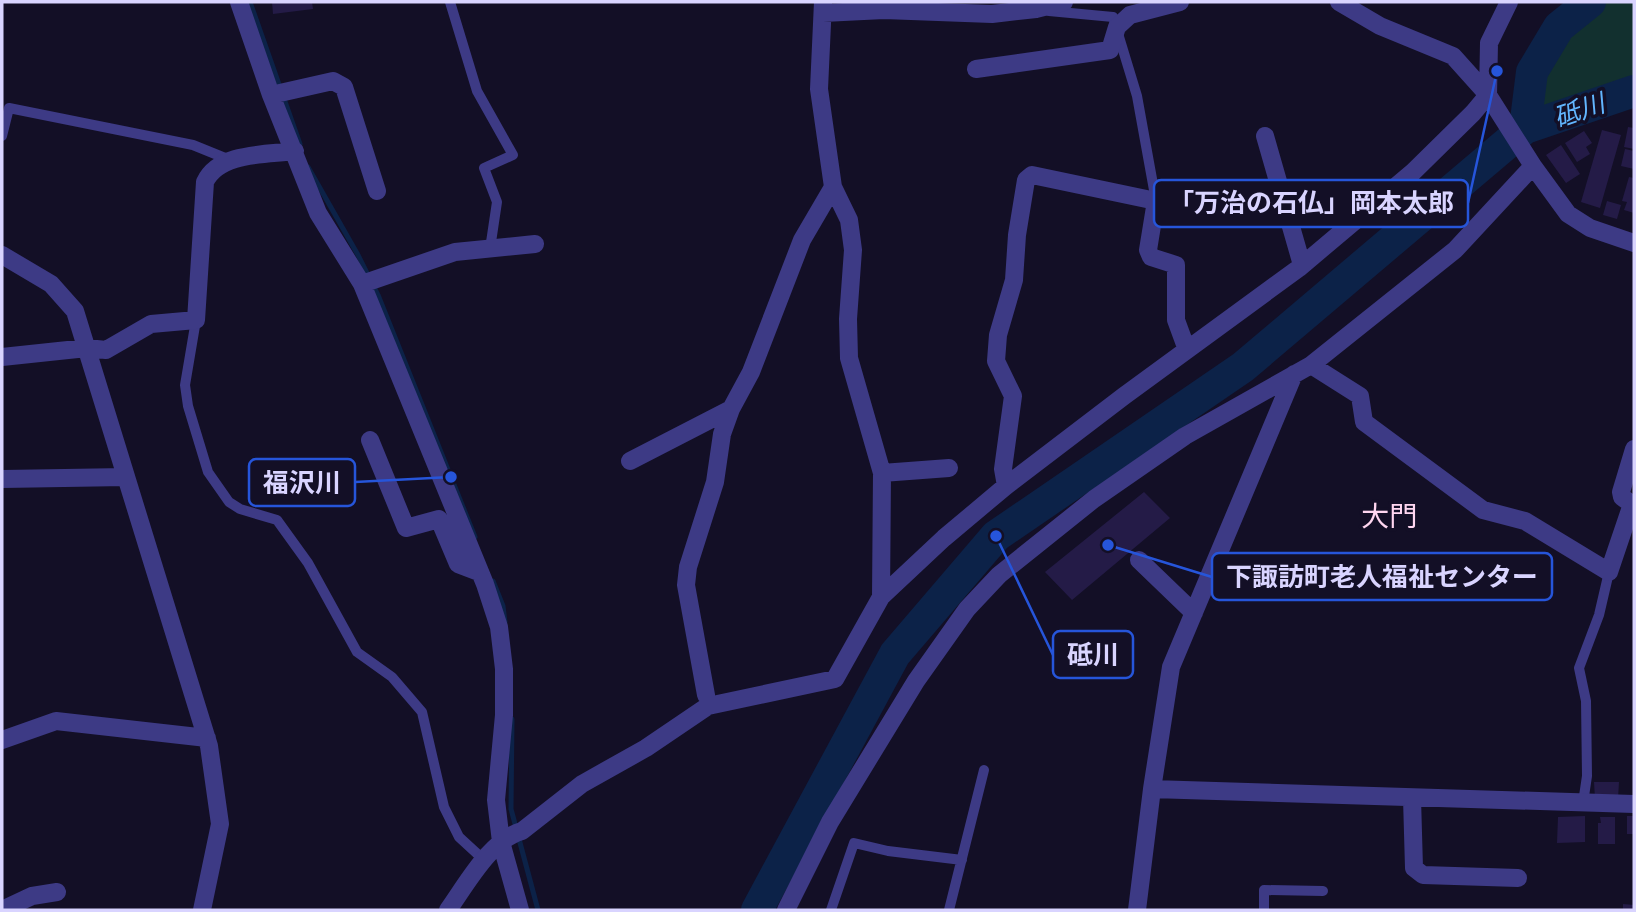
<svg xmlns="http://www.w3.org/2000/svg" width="1636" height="912" font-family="Inter,'Noto Sans JP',sans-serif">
<rect width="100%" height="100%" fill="#130f26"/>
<path fill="#12302f" d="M1605,2H1634V85L1549,109L1538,117L1551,49L1558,35Z"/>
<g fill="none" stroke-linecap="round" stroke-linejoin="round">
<path stroke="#0c2248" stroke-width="5" d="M250,2L300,144
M308,167L358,255L378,295L475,537
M493,581L503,606L505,622
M512,719L511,809L538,910"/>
<path stroke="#0c2248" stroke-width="32" d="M1525,128L1532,72L1559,27L1590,2
M757,910L895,654L996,536L1243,367L1525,128L1634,91"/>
</g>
<path fill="#241b47" d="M272,2H312L313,9L273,14Z
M1628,127L1634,128V149L1624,147Z
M1602,130L1621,135L1600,208L1581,202Z
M1584,131L1592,143L1586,147L1590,154L1577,162L1565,143Z
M1561,145L1580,174L1566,183L1546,155Z
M1625,149L1634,151V169L1621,166Z
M1629,177L1634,178V213L1624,210L1627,202L1622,201Z
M1607,201L1621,205L1617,219L1603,215Z
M1144,492L1170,518L1072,600L1045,572Z
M1594,782H1619L1618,799H1595Z
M1585,816V842L1557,843L1558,817Z
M1627,816H1634V834H1627Z
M1600,817H1615V844H1598V823H1601Z
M1623,904L1634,905V910H1623Z"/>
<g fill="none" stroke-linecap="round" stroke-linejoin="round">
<path stroke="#3d3a85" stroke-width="10" d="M450,2L477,91L513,155L484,168L497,202L490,249
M1049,11L1113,17L1137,96L1156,201
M2,136L9,108L193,145L230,160
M196,320L185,385L188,406L208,472L229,502L240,509L277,520L308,563L357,652L392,677L422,712L444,807L459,837L484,860
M1583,803L1587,776L1586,701L1579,668L1599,615L1609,572
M831,910L854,843L888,851L962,860
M949,910L984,770
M1264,910V890L1323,891"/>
<path stroke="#3d3a85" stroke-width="18" d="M239,2L271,95L318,213L362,284L485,584L499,627L504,669V715L496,800L501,842L520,910
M823,2L819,89L833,187L849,220L853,250L848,319L849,358L882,473L881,597
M1339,2L1380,26L1453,56L1488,95L1533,166L1568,214L1590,228L1634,243
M823,13L884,10L992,14L1036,9L1064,2
M976,69L1110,50L1117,27L1130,15L1180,2
M271,95L333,81L344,87L377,191
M1265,136L1302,265
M2,255L51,284L75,311L209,746L220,824L202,910
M362,284L455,252L535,244
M2,357L87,348L106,350L151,324L196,320L205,182C219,152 266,155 295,151
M1311,365L1360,396L1364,422L1483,510L1525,521L1609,572L1632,504
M370,440L406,528L439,519L458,564L479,572
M1634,449L1621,492L1622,497L1634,506
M630,461L731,409
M882,473L949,468
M2,479L126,477
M1006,486L1003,469L1013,396L996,361L998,335L1014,280L1017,235L1026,180L1032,175L1156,201L1148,250L1151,257L1176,265V320L1187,350
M1139,560L1194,613
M706,695L686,585L688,567L715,482L722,434L731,409L751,372L802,240L833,187
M2,740L56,721L207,738
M1152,789L1634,804
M1412,798L1414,868L1423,875L1518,878
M2,910L32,896L57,892
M448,910C466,885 491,839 522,831L582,784L646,748L708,706L835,679L881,597L944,538L1006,486L1124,396L1299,268L1413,172L1473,113L1488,95L1489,43L1509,2
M786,910L830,822L916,681L967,609L999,575L1094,499L1185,436L1311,365L1455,250L1533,166
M1137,910L1152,789L1171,667L1294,374"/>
</g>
<g text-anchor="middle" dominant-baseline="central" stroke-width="7" stroke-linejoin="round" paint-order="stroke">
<g font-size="26" font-style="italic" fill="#62b6ff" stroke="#130f26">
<text transform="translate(1579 110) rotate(-19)">砥川</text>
</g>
<g font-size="28" fill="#ffd6f0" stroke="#130f26">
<text x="1389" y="516">大門</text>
</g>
</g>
<path fill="none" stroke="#2655da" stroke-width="2.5" d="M1497 71L1468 203M451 477L355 482M1108 545L1212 577M996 536L1053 655"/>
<g fill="#2655da" stroke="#130f26" stroke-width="2.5">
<circle cx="1497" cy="71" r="7"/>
<circle cx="451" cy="477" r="7"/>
<circle cx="1108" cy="545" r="7"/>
<circle cx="996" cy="536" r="7"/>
</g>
<g fill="#130f26" stroke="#2655da" stroke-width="2.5">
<rect x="1154" y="180" width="314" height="47" rx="7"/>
<rect x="249" y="459" width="106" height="47" rx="7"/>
<rect x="1212" y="553" width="340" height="47" rx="7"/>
<rect x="1053" y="631" width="80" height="47" rx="7"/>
</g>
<g font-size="26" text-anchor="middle" font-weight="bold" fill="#d9d4ff">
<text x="1311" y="212">「万治の石仏」岡本太郎</text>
<text x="302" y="492">福沢川</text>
<text x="1382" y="586">下諏訪町老人福祉センター</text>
<text x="1093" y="664">砥川</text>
</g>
<rect width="1636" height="912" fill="none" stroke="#d9d4ff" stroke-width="7"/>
</svg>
